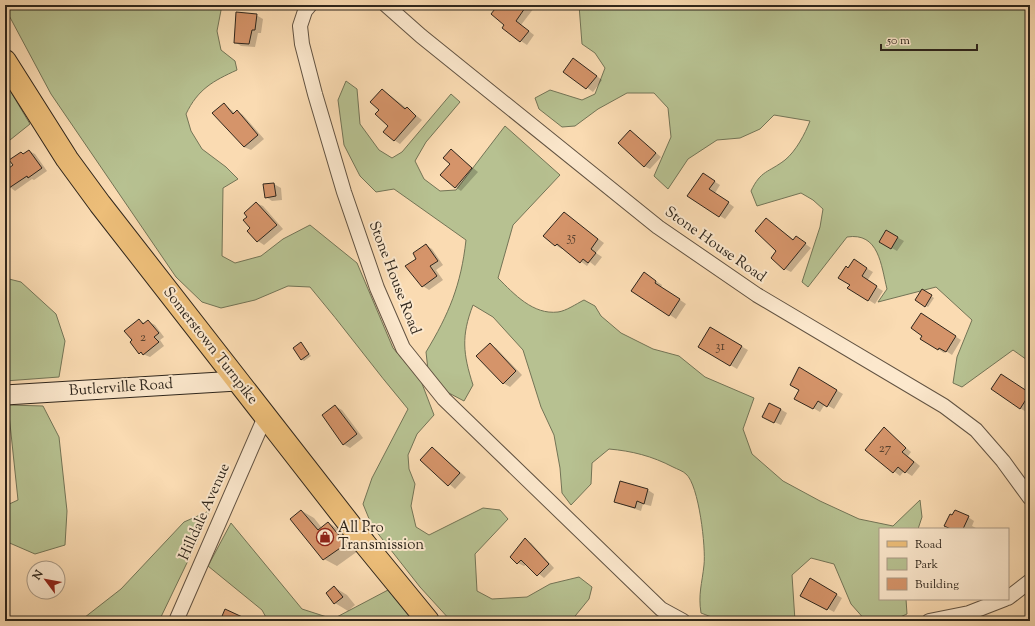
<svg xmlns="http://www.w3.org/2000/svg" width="1035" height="626" font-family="'Sorts Mill Goudy',serif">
<rect width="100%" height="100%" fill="#fadbb2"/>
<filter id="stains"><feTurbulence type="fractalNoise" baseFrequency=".005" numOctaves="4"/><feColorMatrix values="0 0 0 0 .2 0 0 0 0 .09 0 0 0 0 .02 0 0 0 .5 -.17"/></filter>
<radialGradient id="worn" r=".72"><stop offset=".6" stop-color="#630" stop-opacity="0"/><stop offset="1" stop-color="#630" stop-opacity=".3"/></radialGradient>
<path fill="#b7c191" stroke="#737456" d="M5,5H222L217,31L221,50L235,61L237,70C213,81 198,89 186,114L191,131L202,149L226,167L238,179L223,188L222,256L235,263L261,256L283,239L310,225L357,263L393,348L421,381L434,415L417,434L408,455L409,469L415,484L411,506L416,527L429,535L483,508L500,510L508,519L475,554L477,591L492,599L527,597L550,584L579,577L592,587L589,599L571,621H451L420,587L372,526L363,504L372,478L408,409C374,369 344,327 310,287L288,286L255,300L221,308L202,302L176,277L51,94L5,8Z
M579,5H1030V362L1013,350L962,387L953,383L957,357L972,320L936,287L878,302L887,289C881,265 879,232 847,237L808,287L802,282L820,227L823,209L813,200L801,193L757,206L751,191C761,170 768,173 785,160C796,151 805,134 810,121L774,115L760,129L740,138L717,140L688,159L668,189L654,176L671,137L668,108L654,93H627L598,109L575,126L562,127L539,109L535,98L550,90L582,100L595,94L605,68L595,53L582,44Z
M346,81L357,89L360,124L379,150L392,158L402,152L451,94L460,102L426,142L415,161L424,179L440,191L456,190L505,126L560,175L513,225L498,278C514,294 533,315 558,312C566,311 576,304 584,300L595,306L601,316L621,333L653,349L679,356L705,377L754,398L743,429L752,454L783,481L820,501L859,519L893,526L920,500L922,517L918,529H880V599H906L907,614L891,621H866L851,604L834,564L811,558L792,575L795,621H722L701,613C698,594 702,584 704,565C706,548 699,485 686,474C683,471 677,469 673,467C652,456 632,451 609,449L592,463L591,484L571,505L562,493L560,468L554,435L541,407L523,350L493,317L473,305C461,336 463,354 473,385L464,401L447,392L428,370L426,352C449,314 461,285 466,240L394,189L376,192L360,176L344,145L338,100Z
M5,82L30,124L5,144Z
M5,278L21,282L56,314L65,341L59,377L5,381Z
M8,405L43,406L59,437L67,511L65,545L35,554L5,541V506L18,500Z
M209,511L197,542L159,621H80L121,589L184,522Z
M231,523L302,609L333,619L388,590L414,621H268L262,610L208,566Z"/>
<path fill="#0003" d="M500,5H530L534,8L521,25L534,35L527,45L521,41L506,25Z
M256,15L263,19L261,33H258L255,47L241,46L235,42Z
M574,59L602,80L593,92L565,71Z
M383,90L422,120L400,144L394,140Z
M224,104L235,113L237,111L243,115L264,139L251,150L244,147Z
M630,131L661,157L650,169L644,166Z
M451,150L478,172L461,191L455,187L451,164Z
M29,151L35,154L47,171L34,180L32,179L15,191L10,187L5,181V172Z
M709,178L720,185L715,193L734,207L725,219L688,196Z
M274,184L281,188L282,200L272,201L266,197L265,185Z
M256,203L263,206L283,229L264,245L258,241L248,231L252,228L248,217Z
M564,213L604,243L596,253L602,257L595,266L590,262L587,266L563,248L562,249L555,245Z
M766,219L794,240L796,237L811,248L791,272L785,269Z
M886,231L904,241L897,251L880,241Z
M426,245L432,249L443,265L436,270L443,280L429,290L423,286Z
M854,261L873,272L867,281L883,291L875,304L849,288L851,285L849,269Z
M650,277L662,285L661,287L686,304L676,319L633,290Z
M922,290L934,298L928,307L916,300Z
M927,318L961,340L952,355L946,351L944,353L938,349L923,335Z
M139,320L146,324L149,322L155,325L164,337L160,340L164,346L150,357L140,353L131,342Z
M710,329L748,350L737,369L700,347Z
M301,343L311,356L304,361L301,359Z
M490,345L496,348L522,375L510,387L503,383Z
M800,369L843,394L834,409L825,404L820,412L796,398L801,390Z
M1002,375L1030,394V407L1026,412L1020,408Z
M335,406L342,410L363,438L350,448L343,444Z
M780,409L787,413L781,425L770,420Z
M884,428L911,452L908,456L920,466L912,476L904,471L900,476L867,450Z
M433,448L466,477L455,489L422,460Z
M5,452L9,454V471H5Z
M621,483L648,490L654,494L651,506L643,504L641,511L615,502Z
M302,511L314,518L322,528L329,523L341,531L358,551L337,566L324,559Z
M968,517L974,521L972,526L978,529H950Z
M525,540L531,543L554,568L544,578L527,564L524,566L518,563Z
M811,580L842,598L834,612L821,605Z
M334,587L347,595L355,605L348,611L335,603L327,593Z"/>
<path fill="#d5946a" stroke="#2f261c" d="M498,5H527L516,21L529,31L520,42L502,28L504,25L491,14Z
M236,12L257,14L255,30H252L249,44L234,43Z
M573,58L597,76L586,89L563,72Z
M382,89L405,109L407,107L416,116L394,141L383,132L388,126L375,114L379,110L370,102Z
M224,103L233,114L237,110L258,135L244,147L212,113Z
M630,130L656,153L644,167L618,143Z
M451,149L472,168L455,188L440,175L450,164L443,158Z
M29,150L42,168L28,178L27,176L9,188L5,182V171L13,165L9,160L21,152L23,154Z
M703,173L715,181L709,189L729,202L719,217L687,196Z
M274,183L276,196L265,198L263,184Z
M256,202L277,225L257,242L247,231L250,228L243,220L247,217L244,213Z
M564,212L598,239L591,249L596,253L588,263L583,259L580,263L557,244L555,246L543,236Z
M766,218L793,240L796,236L806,243L784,270L771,258L776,251L755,231Z
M886,230L898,237L891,249L879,242Z
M426,244L438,261L430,266L437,276L422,287L405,266L416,259L413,253Z
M854,259L867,268L862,276L877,286L868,301L847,288L850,285L838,278L846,266L848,268Z
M644,272L656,281L655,283L680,299L669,316L631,291Z
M922,289L932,295L925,307L915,300Z
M921,313L956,336L946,352L939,348L938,350L920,339L922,336L911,328Z
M139,319L143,324L148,320L159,333L154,337L159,342L143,355L141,352L139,354L130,342L132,340L124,331Z
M710,327L742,346L730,366L698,347Z
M301,342L309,354L301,360L293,348Z
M490,343L516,371L503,384L476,356Z
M799,367L837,390L827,407L818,401L813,409L794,399L799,390L790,385Z
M1001,374L1030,393L1020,409L991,389Z
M769,403L781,409L774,423L762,417Z
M335,405L357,434L343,445L322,415Z
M884,427L906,448L902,452L914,462L905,473L898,467L893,473L865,450Z
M432,447L460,473L448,486L420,460Z
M620,481L648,489L644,504L637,501L635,508L614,502Z
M301,510L318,530L328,522L346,544L323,560L290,519Z
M955,510L969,516L963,529H951L944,526L950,514L952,515Z
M525,538L549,564L537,576L521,560L517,564L510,557Z
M810,578L837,594L827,610L800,596Z
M334,586L343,597L334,604L326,593Z
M225,609L251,621H220Z"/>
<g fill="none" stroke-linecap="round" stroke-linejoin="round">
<g stroke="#625342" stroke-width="16">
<path id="street" d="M310,5L305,11L300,26L302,44L315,94L344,192L377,288L403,348L444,399L661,609L683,621
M386,5L421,36L658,227L757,295L944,406L976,430L1003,461L1030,498
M1008,598L1030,581
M176,621L265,417
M929,621L969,613L1005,599"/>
</g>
<g stroke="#2f261c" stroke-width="21">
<path id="secondary" d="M5,395L237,381"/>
</g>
<g stroke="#2f261c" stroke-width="24">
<path id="primary" d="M5,61L67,159L100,204L365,544L428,621"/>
</g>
<use href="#street" stroke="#fce8cd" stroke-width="14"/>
<use href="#secondary" stroke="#fce8cd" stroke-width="19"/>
<use href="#primary" stroke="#edbe79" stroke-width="22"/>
</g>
<defs>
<g id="shop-ring" transform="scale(0.9)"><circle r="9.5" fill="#fce8cd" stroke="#8f2418" stroke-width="1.5"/><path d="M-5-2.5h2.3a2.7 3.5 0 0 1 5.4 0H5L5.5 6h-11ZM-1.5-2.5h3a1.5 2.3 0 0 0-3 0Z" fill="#8f2418"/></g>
</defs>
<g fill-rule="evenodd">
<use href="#shop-ring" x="325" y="537"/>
</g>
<g text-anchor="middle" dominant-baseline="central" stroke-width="4" stroke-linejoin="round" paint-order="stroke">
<g font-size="13" fill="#584230">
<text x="571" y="238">35</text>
<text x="143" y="338">2</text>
<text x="720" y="347">31</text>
<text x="885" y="449">27</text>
</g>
<g font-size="15" fill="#2f261c" stroke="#fce8cd">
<text transform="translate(715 245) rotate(35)">Stone House Road</text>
<text transform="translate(394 278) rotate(69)">Stone House Road</text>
<text transform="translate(210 346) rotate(52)">Somerstown Turnpike</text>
<text transform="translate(121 388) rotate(-4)">Butlerville Road</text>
<text transform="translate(205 512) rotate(-66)">Hilldale Avenue</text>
</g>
<g font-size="15" fill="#2f261c" stroke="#fce8cd" text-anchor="start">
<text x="338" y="528">All Pro<tspan x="338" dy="17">Transmission</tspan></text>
</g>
</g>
<rect width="1035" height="626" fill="none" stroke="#fadbb2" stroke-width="20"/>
<rect x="6" y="6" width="1023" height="614" fill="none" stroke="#2f261c" stroke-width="2"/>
<rect x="10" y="10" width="1015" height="606" fill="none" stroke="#2f261c"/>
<rect x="879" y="528" width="130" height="72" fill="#fce8cd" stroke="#aa9a86"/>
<rect x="887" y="541" width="20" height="6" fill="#edbe79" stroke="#aa9a86"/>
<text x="915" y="548" font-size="12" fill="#2f261c">Road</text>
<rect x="887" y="558" width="20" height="12" fill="#b7c191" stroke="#aa9a86"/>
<text x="915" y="568" font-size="12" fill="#2f261c">Park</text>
<rect x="887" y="578" width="20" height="12" fill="#d5946a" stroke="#aa9a86"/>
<text x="915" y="588" font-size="12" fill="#2f261c">Building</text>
<g transform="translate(46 580) rotate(302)"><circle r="19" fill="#fce8cd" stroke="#aa9a86"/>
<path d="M0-3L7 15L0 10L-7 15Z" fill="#8f2418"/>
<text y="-6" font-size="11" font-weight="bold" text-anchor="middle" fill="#2f261c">N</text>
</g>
<path d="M881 44v6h96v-6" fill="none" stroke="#2f261c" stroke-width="2"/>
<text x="887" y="44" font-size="12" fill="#2f261c" stroke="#fce8cd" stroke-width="3" paint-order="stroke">50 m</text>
<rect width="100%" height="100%" filter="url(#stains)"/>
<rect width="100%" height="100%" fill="url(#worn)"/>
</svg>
